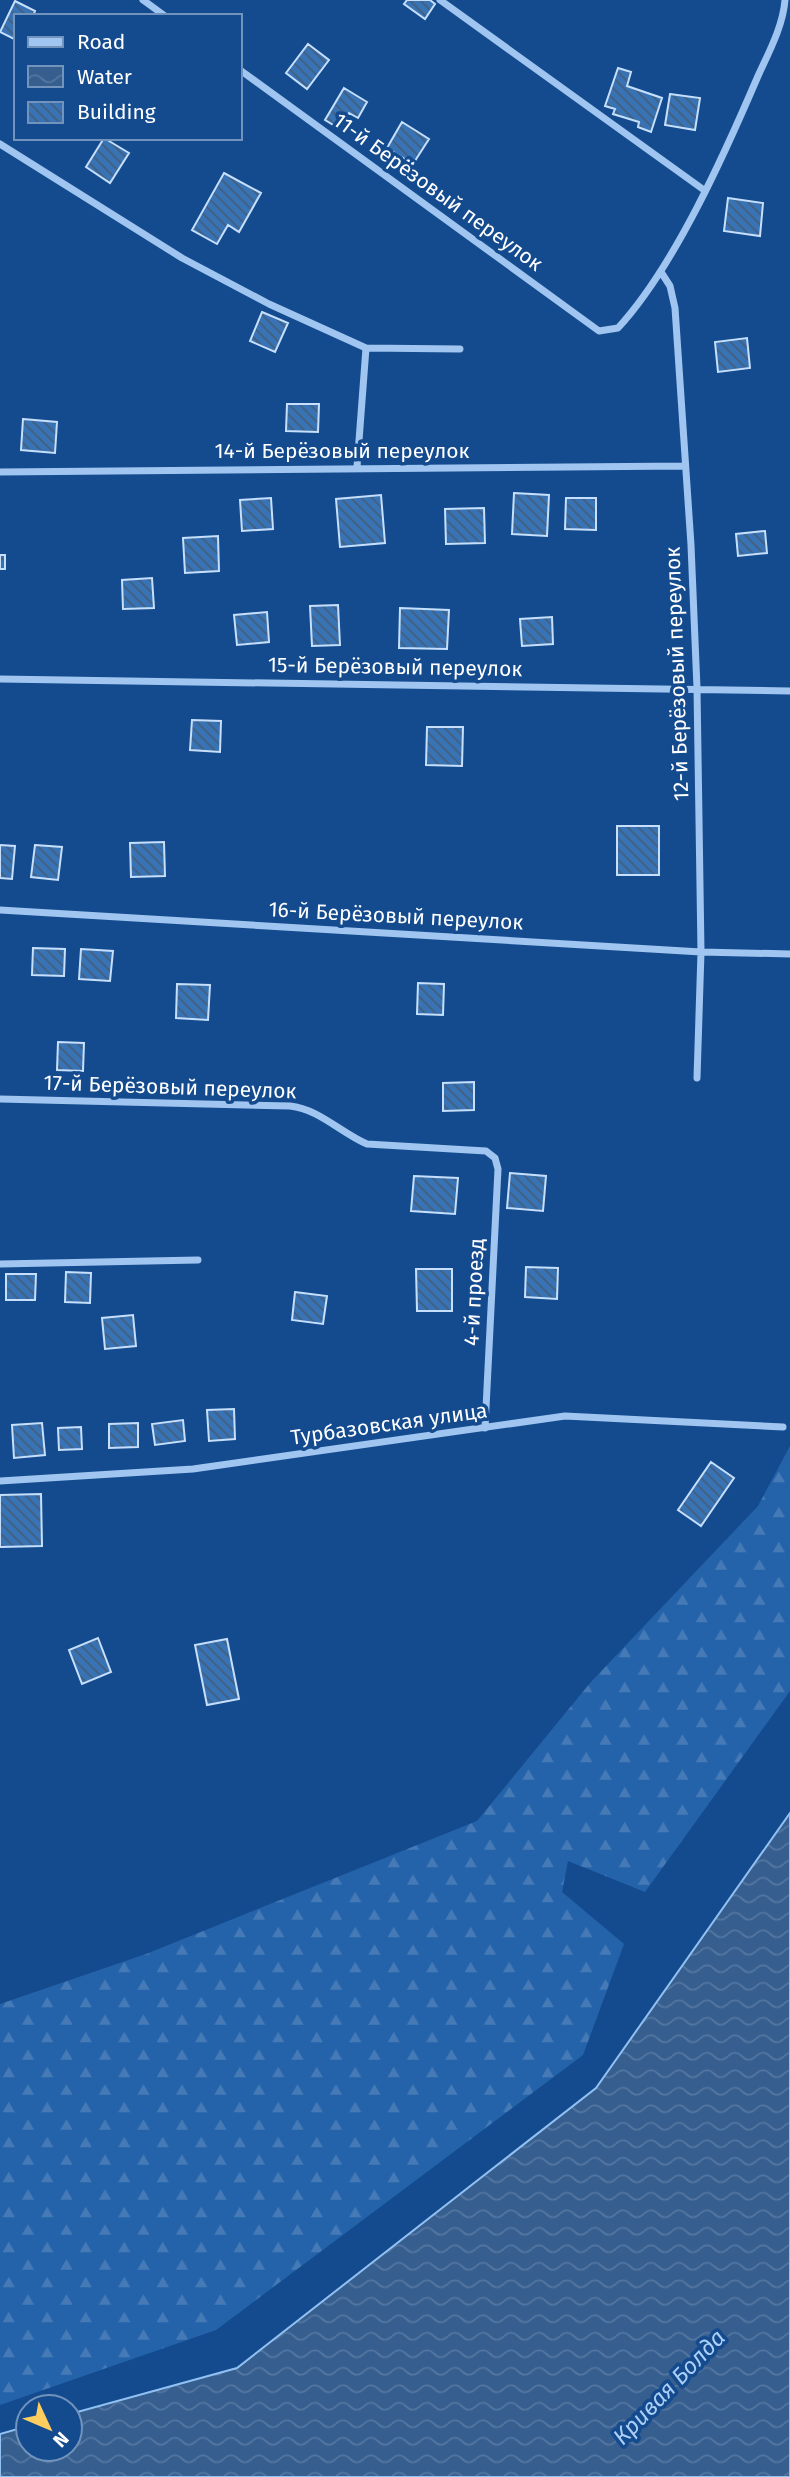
<svg xmlns="http://www.w3.org/2000/svg" width="790" height="2477" font-family="'Fira Sans',sans-serif">
<defs>
<pattern id="forest-firs" width="22" height="20" patternUnits="userSpaceOnUse" patternTransform="scale(1.75)"><rect width="22" height="20" fill="#2463aa"/><path d="M5 1l3.5 6h-7zM16 11l3.5 6h-7z" fill="#457ab7"/></pattern>
<pattern id="water-waves" width="16" height="10" patternUnits="userSpaceOnUse" patternTransform="scale(1.75)"><rect width="16" height="10" fill="#365e8f"/><path d="M0 5q4-4 8 0t8 0" fill="none" stroke="#5476a0"/></pattern>
<pattern id="building-back-hatch" width="6" height="6" patternUnits="userSpaceOnUse" patternTransform="scale(1.75)"><rect width="6" height="6" fill="#3873b5"/><path d="M-1 5l2 2M0 0l6 6M5-1l2 2" fill="none" stroke="#435e7b"/></pattern>
</defs>
<rect width="100%" height="100%" fill="#144b8e"/>
<path fill="url(#forest-firs)" d="M790,1446V1691L645,1892L568,1861L562,1892L624,1944L583,2055L216,2330L0,2405V2004L146,1954L477,1821L590,1683L758,1506Z"/>
<path fill="url(#water-waves)" stroke="#91c0f3" stroke-width="2" d="M790,1813V2477H0V2434L28,2426V2449H70V2414L237,2368L596,2088Z"/>
<path fill="url(#building-back-hatch)" stroke="#c5dffc" stroke-width="2" d="M407,0H430L435,4L425,19L404,4Z
M15,1L35,11L33,16H16V40L0,32Z
M308,44L329,60L307,89L286,73Z
M618,68L631,72L627,86L662,98L651,132L638,127L639,122L613,114L615,109L605,106Z
M344,88L367,102L358,118L349,113L340,129L325,120Z
M670,94L700,98L695,130L665,125Z
M402,122L429,139L413,164L387,148Z
M104,138L129,153L110,183L86,167Z
M224,173L261,193L239,232L228,225L217,244L192,230Z
M728,198L763,203L760,236L724,231Z
M262,312L288,323L275,352L250,341Z
M747,338L750,368L718,372L715,342Z
M287,404H319L318,432L286,431Z
M23,419L57,422L55,453L21,450Z
M514,493L549,495L547,536L512,534Z
M381,495L385,543L340,547L336,499Z
M271,498L273,529L242,531L240,500Z
M566,498H596V530L565,529Z
M484,508L485,543L446,544L445,509Z
M765,531L767,553L738,556L736,534Z
M218,536L219,571L185,573L183,538Z
M0,555H5V569H0Z
M152,578L154,608L123,609L122,580Z
M338,605L340,645L312,646L310,606Z
M400,608L449,610L447,649L399,648Z
M267,612L269,642L237,645L234,615Z
M552,617L553,644L522,646L520,619Z
M192,720L221,721L220,752L190,750Z
M427,727H463L462,766L426,765Z
M617,826H659V875H617Z
M164,842L165,876L131,877L130,843Z
M0,845L15,846L12,879L0,878Z
M35,845L62,847L58,880L31,877Z
M33,948L65,949L64,976L32,975Z
M81,949L113,951L110,981L79,979Z
M418,983L444,984L443,1015L417,1014Z
M177,984L210,985L208,1020L176,1018Z
M58,1042L84,1043L83,1071L57,1070Z
M474,1082V1110L443,1111V1083Z
M510,1173L546,1176L543,1211L507,1208Z
M414,1176L458,1178L455,1214L411,1211Z
M526,1267L558,1268L557,1299L525,1297Z
M416,1269H452V1311H417Z
M66,1272L91,1273L90,1303L65,1302Z
M6,1274H36L35,1300H6Z
M295,1292L327,1296L323,1324L292,1320Z
M133,1315L136,1346L105,1349L102,1318Z
M234,1409L235,1439L209,1441L207,1410Z
M183,1420L185,1441L155,1445L152,1424Z
M42,1423L45,1455L14,1458L12,1425Z
M138,1423V1447L109,1448V1424Z
M81,1427L82,1449L59,1450L58,1428Z
M711,1462L734,1478L701,1526L678,1510Z
M41,1494L42,1546L0,1547V1495Z
M98,1638L111,1672L82,1684L69,1650Z
M227,1639L239,1699L207,1705L195,1645Z"/>
<g fill="none" stroke-linecap="round" stroke-linejoin="round">
<path stroke="#9fc5f0" stroke-width="7" d="M143,0L165,16
M440,0L704,190
M240,70L599,331L618,328C675,266 725,153 758,76C769,52 783,26 785,0
M0,144L182,258L269,304L366,348L460,349
M661,272L670,286L675,308L691,545L697,688L701,952L697,1078
M357,467L366,348
M0,472L684,466
M0,679L790,691
M0,910L701,952L790,954
M0,1099L290,1106C319,1109 341,1133 367,1144L486,1151L495,1158L498,1169L485,1428
M0,1264L198,1260
M0,1481L193,1469L565,1416L783,1427"/>
</g>
<g text-anchor="middle" dominant-baseline="central" stroke-width="7" stroke-linejoin="round" paint-order="stroke">
<g font-size="21" fill="#fff" stroke="#144b8e">
<text transform="translate(438 192) rotate(36)">11-й Берёзовый переулок</text>
<text x="342" y="451">14-й Берёзовый переулок</text>
<text transform="translate(395 667) rotate(1)">15-й Берёзовый переулок</text>
<text transform="translate(677 674) rotate(-92)">12-й Берёзовый переулок</text>
<text transform="translate(396 916) rotate(3)">16-й Берёзовый переулок</text>
<text transform="translate(170 1087) rotate(2)">17-й Берёзовый переулок</text>
<text transform="translate(474 1292) rotate(-87)">4-й проезд</text>
<text transform="translate(389 1424) rotate(-8)">Турбазовская улица</text>
</g>
<g font-size="23" font-style="italic" fill="#abcff7" stroke="#144b8e">
<text transform="translate(669 2387) rotate(-46)">Кривая Болда</text>
</g>
</g>
<rect x="14" y="14" width="228" height="126" fill="#144b8e" stroke="#7293bb" stroke-width="2"/>
<rect x="28" y="37" width="35" height="10" fill="#9fc5f0" stroke="#7293bb" stroke-width="2"/>
<text x="77" y="49" font-size="21" fill="#ffffff">Road</text>
<rect x="28" y="66" width="35" height="21" fill="url(#water-waves)" stroke="#7293bb" stroke-width="2"/>
<text x="77" y="84" font-size="21" fill="#ffffff">Water</text>
<rect x="28" y="102" width="35" height="21" fill="url(#building-back-hatch)" stroke="#7293bb" stroke-width="2"/>
<text x="77" y="119" font-size="21" fill="#ffffff">Building</text>
<g transform="translate(49 2428) rotate(134)"><circle r="33" fill="#144b8e" stroke="#7293bb" stroke-width="2"/>
<path d="M0-5L12 26L0 18L-12 26Z" fill="#ffce5e"/>
<text y="-10" font-size="19" font-weight="bold" text-anchor="middle" fill="#ffffff">N</text>
</g>
</svg>
